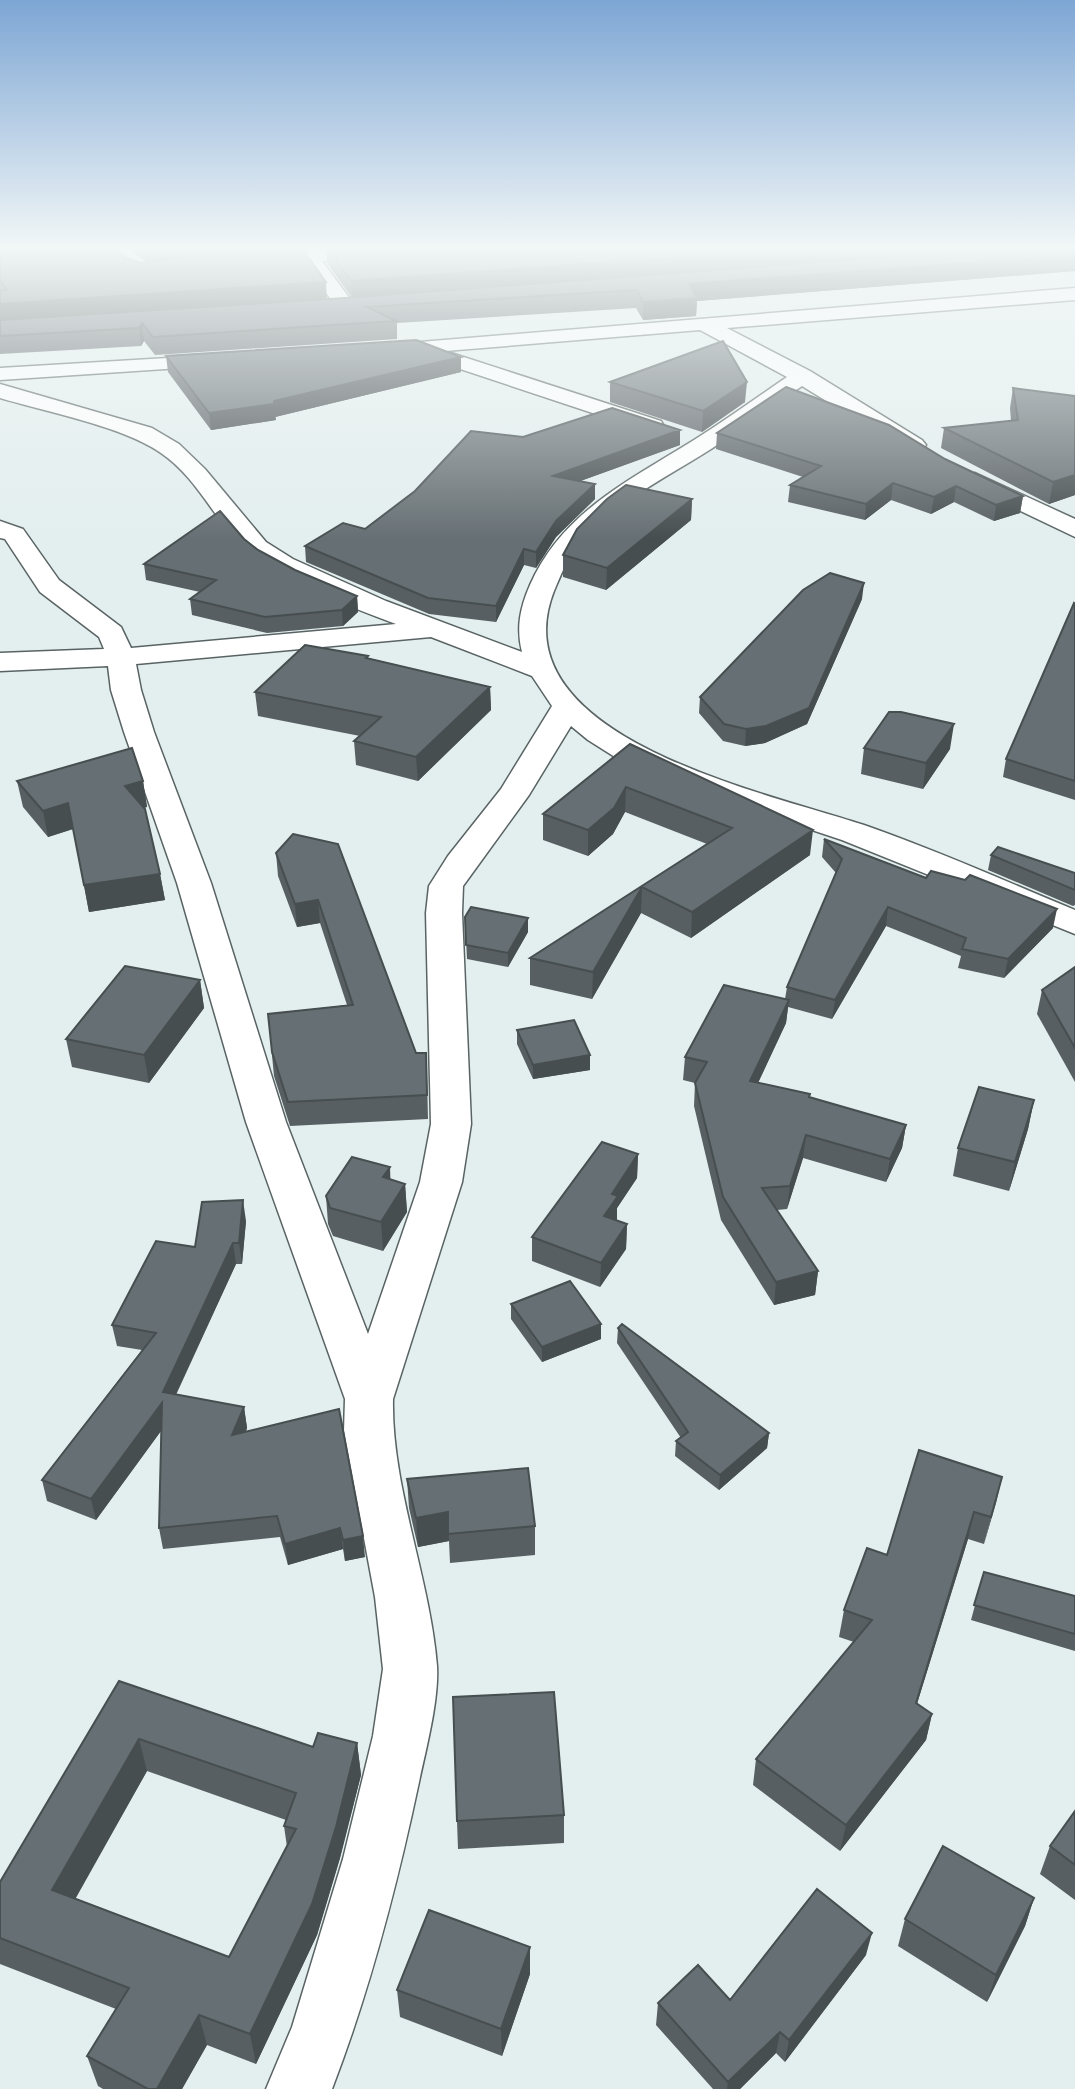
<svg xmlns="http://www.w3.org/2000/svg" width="1075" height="2089" font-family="'Public Sans',sans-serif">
<rect width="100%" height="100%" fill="#e3eeee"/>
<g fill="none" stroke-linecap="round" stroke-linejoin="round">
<g stroke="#596363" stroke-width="3">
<path id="minor" d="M370,247H454L445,252L322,261L356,307L353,311H339L300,256L309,250Z
M1075,288V300L727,328L810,371L922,440L926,445L922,450H906L802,386C772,407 742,429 711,449C664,479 611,504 575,549C566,561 560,577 554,591C496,738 772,794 864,825C936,850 1005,881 1075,910V934L842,840L670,783L626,764L588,740L571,726L529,795L463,886L462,913L471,1124L462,1182L393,1399C391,1486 430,1578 437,1666C439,1700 426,1749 419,1782C397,1886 370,1990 332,2089H266L292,2027L343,1859L373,1736L383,1669L375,1597L344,1431L345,1399L246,1122L177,883L124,732L111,690L108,666L0,671V653L104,649L99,637L40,592L5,539L0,538V521L23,529L59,580L121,627L131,648L396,624C357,609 278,580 248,553C216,523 198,478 161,453C122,426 47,412 0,398V384L152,428L179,444L205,469L266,542L293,559L386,601L522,652C516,628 520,608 530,585C562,512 630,480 694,440C726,420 756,398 787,377L700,330L445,351L661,421L664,426L661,431L653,433L421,356L418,353L372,354L369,350L372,346ZM431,637L532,676L552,706L501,789L448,856L429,886L426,913L431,1124L420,1182L368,1334L286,1122L211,883L154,732L141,690L136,664Z
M218,355L225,357L229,361L225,365L0,380V368Z
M975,473L1075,519V537L966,485L963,480L966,475Z"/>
</g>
<use href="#minor" fill="#fff" fill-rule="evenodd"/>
</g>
<path fill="#585f63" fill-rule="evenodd" d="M0,247L126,258L141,263L146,262L127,247H327H309L304,251L327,299L352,298L327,263L326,247H1075V271L697,301L696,316L643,320L636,308L397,323V339L155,355L144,341L141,346L0,354Z
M166,356L461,357V372L275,417L276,420L211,430L168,372Z
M610,382L745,402L702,432L610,402Z
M1013,388L1075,396V495L1049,504L941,448L944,428L1011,421L1010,408Z
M717,433L945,459L1023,496L1020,513L994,521L954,502L931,514L891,500L865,520L788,502L790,485L803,477L716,449Z
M523,437L680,445L580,481L595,499L556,537L536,568L524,565L496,622L429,614L306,562L305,546L365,529Z
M692,499L691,520L606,590L563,577V555Z
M244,539L258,550L295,570L357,596L358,612L343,626L267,633L192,615L190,599L200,592L146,580L144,564Z
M862,599L807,724L765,743L745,746L723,741L699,713L700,697Z
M1075,604V800L1003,777L1006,759Z
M368,656V658L490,687L491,710L418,781L356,765L354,741L360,736L258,716L255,692Z
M630,744L810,855L691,938L641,913L592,999L530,985V958L707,844L625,812L613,834L588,856L543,840V814Z
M864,748L950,749L923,789L861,774Z
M17,781H143L147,807L143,808L160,874L165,900L89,912L73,829L48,837L23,807Z
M293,834L416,1053L427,1077L428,1119L290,1126L274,1076L268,1014L347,1005L320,923L297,927L278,876L276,853Z
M824,839L1053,928L1004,978L958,968L961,956L886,926L832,1019L788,1007L786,1023L758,1083L810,1094V1098L906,1125L902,1148L886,1182L803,1158L787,1209L777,1210L818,1271L815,1295L774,1305L721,1220L694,1106L695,1083L683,1080L685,1057L785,999L787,987L836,873L822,857Z
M991,855L1075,873V905L1073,906L988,870Z
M465,917L528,918V932L508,967L467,959Z
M1075,967V1082L1037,1014L1042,990Z
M200,980L204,1008L149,1083L72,1067L66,1039Z
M517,1030L590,1070L533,1079L517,1044Z
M1034,1100L1028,1129L1009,1191L953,1176L958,1148Z
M638,1154L637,1178L617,1208L616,1220L627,1224L626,1249L600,1287L532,1261V1237Z
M390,1167V1179L405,1184L407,1212L383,1251L333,1236L328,1224L326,1196Z
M246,1221L242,1264H236L176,1395L244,1407L247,1428L246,1432L365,1557L345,1561L343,1549L288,1565L280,1537L163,1549L159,1528L161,1431L96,1520L47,1501L42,1480L142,1350L117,1346L112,1325L195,1247Z
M511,1304L601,1339L542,1362L511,1319Z
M618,1328L769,1433L767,1448L719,1490L675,1456L676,1441L681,1438L617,1343Z
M1002,1477L984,1544L968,1539L917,1704L932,1714L926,1740L840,1851L753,1785L756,1759L854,1642L839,1637L844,1610L887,1555Z
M407,1479L535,1526V1555L450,1563L449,1541L418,1547L409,1508Z
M984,1572L1075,1596V1651L971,1620Z
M119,1681L313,1747L357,1743L361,1775L340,1858L317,1935L256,2064L207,2045L182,2089H103L98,2086L87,2056L116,2009L0,1964V1882ZM147,1771L286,1820L284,1826L287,1847L229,1957L75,1898Z
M1075,1811V1900L1040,1874L1050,1846Z
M564,1815V1843L458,1849L457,1821Z
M1034,1898L1025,1926L987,2002L898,1946L905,1919Z
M866,1955L785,2062L776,2053L740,2089H713L656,2025L658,2003L730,2000Z
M530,1974L502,2056L400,2017L397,1990Z"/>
<path fill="#474e50" d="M144,247H249L146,262Z
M297,247H309L299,254Z
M819,247H1038L352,298L351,281Z
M1075,255V271L697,301L696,316L643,320V302L689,284Z
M326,282L327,300L0,321V304Z
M142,323L144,341L141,346L139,328Z
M461,357V372L275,417L274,401Z
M747,382L745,402L702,432L703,411Z
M274,404L276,420L211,430L209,413Z
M680,430V445L553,491V476Z
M1075,475V495L1049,504L1053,482Z
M893,483L891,500L865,520L866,504Z
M595,484V499L556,537L536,568V552L556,521Z
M956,486L954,502L931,514L934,497Z
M1023,496L1020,513L994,521L996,505Z
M692,499L691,520L606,590L607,568Z
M524,549V565L496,622V606Z
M864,583L862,599L807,724L765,743L745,746L746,729Z
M357,596L358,612L343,626L342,610Z
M490,687L491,710L418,781L416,757Z
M954,724L950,749L923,789L926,763Z
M143,781L147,807L129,812L125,786Z
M626,787L625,812L613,834L588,856V830Z
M68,803L73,829L48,837L43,811Z
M813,830L810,855L691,938L692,912Z
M160,874L165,900L89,912L84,885Z
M642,887L641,913L592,999L593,972Z
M318,900L320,923L297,927L295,904Z
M888,907L886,926L832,1019L835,1000Z
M1057,909L1053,928L1004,978L1008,959Z
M528,918V932L508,967V953Z
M200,980L204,1008L149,1083L144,1055Z
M789,1000L786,1023L748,1104L750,1081Z
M590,1055V1070L533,1079V1065Z
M1034,1100L1028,1129L1009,1191L1015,1162Z
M906,1125L902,1148L886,1182L890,1159Z
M806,1135L803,1158L787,1209L790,1186Z
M638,1154L637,1178L617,1208V1220L603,1240L604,1216L612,1194Z
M390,1167L391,1196L383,1177Z
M405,1184L407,1212L383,1251L381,1222Z
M243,1200L246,1221L242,1264L239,1243Z
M627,1224L626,1249L600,1287L601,1263Z
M233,1243L236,1264L167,1413L163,1392Z
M818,1271L815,1295L774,1305L776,1282Z
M601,1324V1339L542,1362V1347Z
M162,1403L166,1424L96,1520L91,1499Z
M244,1407L247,1428L235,1456L232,1435Z
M769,1433L767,1448L719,1490L720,1475Z
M1002,1477L996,1503L984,1544L991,1517Z
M448,1512L449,1541L418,1547L416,1518Z
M974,1512L968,1539L909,1729L916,1703Z
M340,1528L343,1549L288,1565L285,1544Z
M363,1536L365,1557L345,1561L343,1540Z
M932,1714L926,1740L840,1851L846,1825Z
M139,1739L147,1771L63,1921L52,1890Z
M357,1743L361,1775L340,1858L317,1935L256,2064L250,2034Z
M1034,1898L1025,1926L987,2002L996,1975Z
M872,1933L866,1955L785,2062L789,2040Z
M530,1947V1974L502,2056L501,2029Z
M199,2015L207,2045L182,2089H157Z
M780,2032L776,2053L740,2089H727L728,2082Z"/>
<path fill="#666f73" stroke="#474e50" stroke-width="2" fill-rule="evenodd" d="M0,247H115L126,258L141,263L250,247H301L326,282L0,304V291L7,290L0,280Z
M326,247H819L351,281Z
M1020,247H1075V255L689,284L697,298L643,302L637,290L367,307L396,321L153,337L142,323L139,328L0,336V320L345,298Z
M416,340L461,357L274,401V404L209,413L166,356Z
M723,341L747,382L703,411L610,382Z
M786,387L889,425L945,459L1023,496L996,505L956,486L934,497L893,483L866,504L790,485L821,466L717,433Z
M1013,388L1075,396V475L1053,482L944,428L1018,420Z
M612,408L680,430L553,476L595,484L556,521L536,552L524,549L496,606L428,598L305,546L343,523L365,529L415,491L471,431L523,437Z
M626,485L692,499L607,568L563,555L577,529L607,499Z
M220,511L244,539L258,550L295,570L357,596L342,610L265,617L190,599L216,580L144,564Z
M830,573L864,583L809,708L766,726L746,729L724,724L700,697L803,590Z
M1074,603L1075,604V781L1006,759Z
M305,645L368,656L366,658L490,687L416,757L354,741L381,717L255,692Z
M889,712H901L954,724L926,763L864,748Z
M630,744L813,830L692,912L642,887L593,972L530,958L732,828L626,787L614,808L588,830L543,814Z
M132,748L143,781L125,786L145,809L160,874L84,885L68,803L43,811L17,781Z
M293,834L338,844L416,1053H426L427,1095L288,1102L272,1052L268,1014L353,1005L318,900L295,904L276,853Z
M824,839L926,878L931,871L965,880L970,875L1057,909L1008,959L962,949L966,938L888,907L835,1000L787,987L842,859Z
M998,847L1075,873V890L991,855Z
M471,907L528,918L508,953L466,945L465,917Z
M125,966L200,980L144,1055L66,1039Z
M1075,967V1048L1042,990Z
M724,985L789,1000L750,1081L810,1094L809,1097L906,1125L890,1159L806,1135L790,1186L762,1188L818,1271L776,1282L723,1197L695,1083L707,1062L685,1057Z
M574,1020L590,1055L533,1065L517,1030Z
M979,1087L1034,1100L1015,1162L958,1148Z
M602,1142L638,1154L612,1194L618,1196L604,1216L627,1224L601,1263L532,1237Z
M352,1157L390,1167L383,1177L405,1184L381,1222L330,1208L326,1196Z
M243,1200L239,1243H233L163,1392L244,1407L232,1435L339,1409L363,1536L343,1540L340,1528L285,1544L277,1516L159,1528L162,1403L91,1499L42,1480L156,1333L112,1325L156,1241L195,1247L202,1202Z
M570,1281L601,1324L542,1347L511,1304Z
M622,1324L769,1433L720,1475L676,1441L688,1432L618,1328Z
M919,1450L1002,1477L991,1517L974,1512L916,1703L932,1714L846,1825L756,1759L872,1620L844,1610L867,1548L887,1555Z
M528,1468L535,1526L448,1534V1512L416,1518L407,1479Z
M984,1572L1075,1596V1634L974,1605Z
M119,1681L313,1747L318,1733L357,1743L336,1827L312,1904L250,2034L199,2015L157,2089H148L87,2056L129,1988L0,1938V1882ZM139,1739L296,1793L284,1826L296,1829L229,1957L52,1890Z
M554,1692L564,1815L457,1821L453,1697Z
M1075,1811V1865L1050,1846Z
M943,1846L1034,1898L996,1975L905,1919Z
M817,1889L872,1933L789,2040L780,2032L728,2082L658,2003L698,1965L730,2000Z
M429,1910L530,1947L501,2029L397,1990Z"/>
<linearGradient id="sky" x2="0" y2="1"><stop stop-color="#7da6d4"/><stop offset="0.46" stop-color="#f2f7f7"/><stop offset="1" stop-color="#f2f7f7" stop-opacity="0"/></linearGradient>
<rect width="1075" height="539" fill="url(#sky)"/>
</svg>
